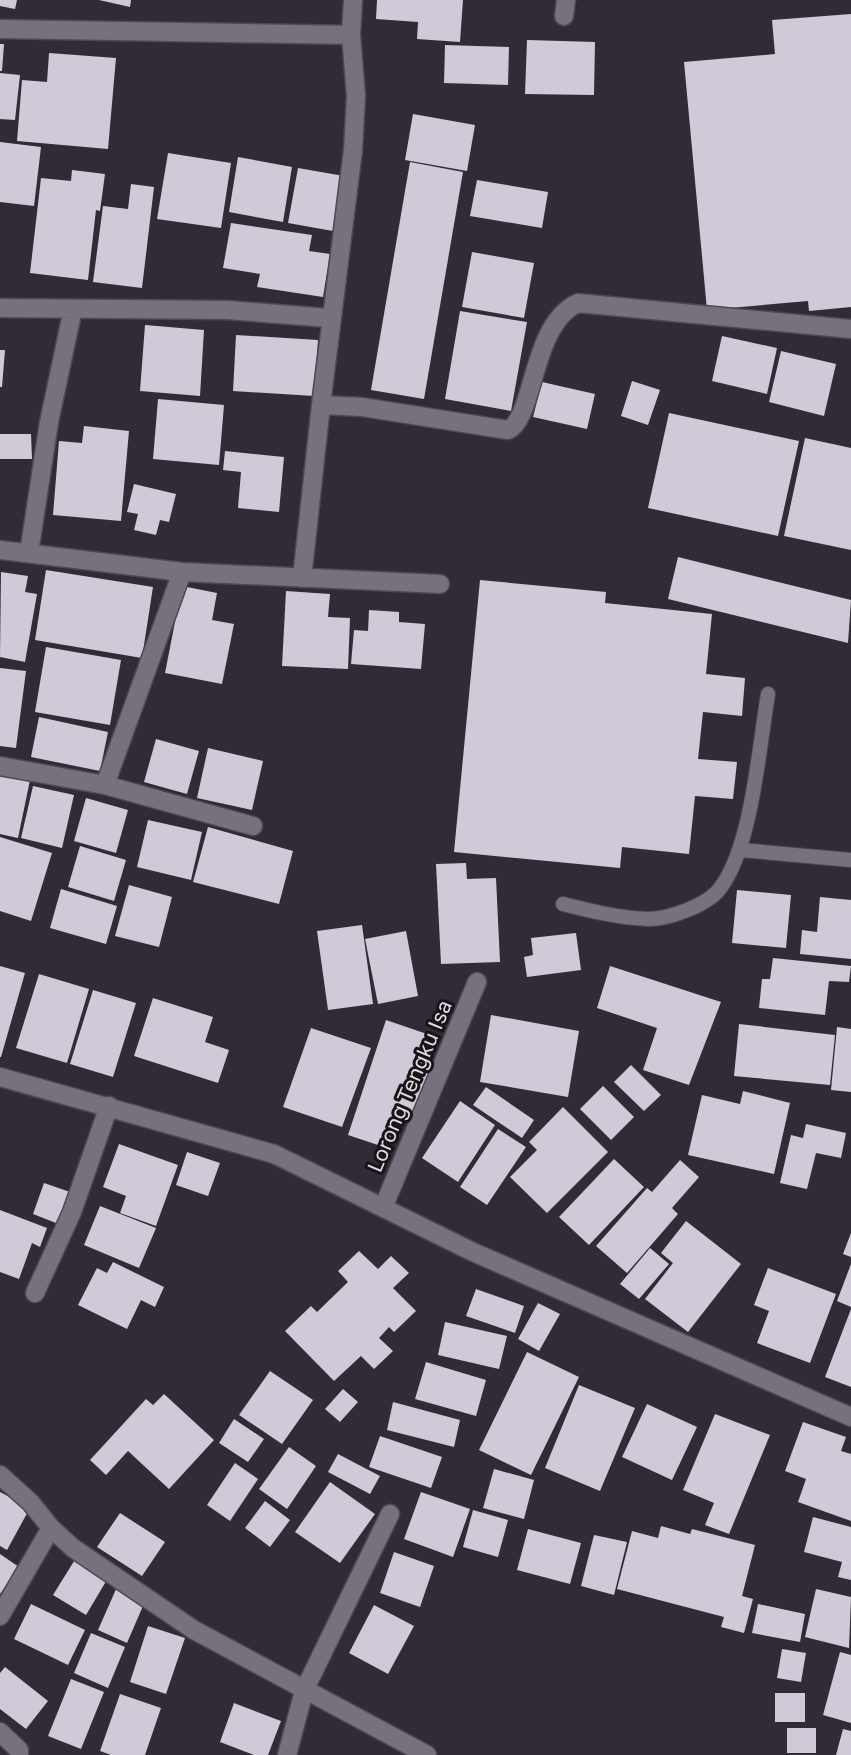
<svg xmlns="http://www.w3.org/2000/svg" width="851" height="1755" font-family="'Golos Text',sans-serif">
<rect width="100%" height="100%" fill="#322b36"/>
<path fill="#d2c9d8" d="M0,0H17L15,9L0,6Z
M99,0H131L130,7Z
M377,0H463L460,42L417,39L418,22L376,19Z
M851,14V307L809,311L808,301L707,310L684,62L775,54L772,20Z
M527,40L595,42L594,95L525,94Z
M0,44H4L2,71H0Z
M445,45L509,47L508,85L444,83Z
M49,53L116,58L108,149L17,141L22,80L47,82Z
M0,73L20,75L15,120L0,119Z
M413,114L475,125L467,171L405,160Z
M0,142L41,147L34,206L0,202Z
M168,153L231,163L221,228L157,219Z
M238,157L292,167L283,222L229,212Z
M410,162L463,172L424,399L371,390Z
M298,168L344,176L333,231L288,223Z
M72,170L105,174L100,211L96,210L88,280L30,273L41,178L71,181Z
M477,180L548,192L542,228L470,216Z
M131,184L154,187L142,288L93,282L103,206L128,209Z
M231,223L312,235L309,251L330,254L323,297L257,287L260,274L223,268Z
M472,252L534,263L524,318L462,307Z
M460,311L527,322L511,411L445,399Z
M145,325L204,330L200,396L140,391Z
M236,335L318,340L314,396L233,391Z
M722,336L777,348L767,394L712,381Z
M0,350H5L2,387H0Z
M781,351L836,364L824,416L769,402Z
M632,381L660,390L648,425L621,416Z
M542,382L595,394L587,429L533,417Z
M158,399L224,405L219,465L153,459Z
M669,413L799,441L778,536L648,508Z
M84,426L129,431L121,521L53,515L59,441L82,443Z
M0,434H31L32,459H0Z
M805,438L851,448V550L784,536Z
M225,451L284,457L279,512L238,508L241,472L223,470Z
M134,484L176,494L169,522L160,520L156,535L134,530L138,514L127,512Z
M678,557L851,600L848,643L668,599Z
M46,570L153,587L142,658L35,640Z
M1,572L28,576L25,592L37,594L25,662L0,657Z
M480,580L606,592L605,603L712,614L706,674L745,678L742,716L703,712L698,759L737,762L733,799L695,796L689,854L622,847L620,868L454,852Z
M182,586L217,593L212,620L234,624L222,684L165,673Z
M286,591L330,594L328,617L350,618L348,669L282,666Z
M369,610L399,612V622L425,624L421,669L351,664L354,630L368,631Z
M46,647L121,660L110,725L35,712Z
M0,668L26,671L16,748L0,746Z
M39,717L108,732L100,771L31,757Z
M156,739L199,751L187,794L144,782Z
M208,748L263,761L252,810L197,798Z
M0,773L30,780L18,838L0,834Z
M33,786L74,795L62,848L21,838Z
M86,798L128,810L116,853L74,841Z
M148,820L202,832L191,880L137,867Z
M208,827L293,851L279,904L193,882Z
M0,837L52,853L31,921L0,911Z
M80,846L126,860L114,901L68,887Z
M466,863L467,879L496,878L500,962L441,964L436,864Z
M129,885L172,897L159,947L115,936Z
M61,889L117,906L106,944L50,928Z
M737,890L791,895L786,948L732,943Z
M820,897L851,900V959L800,954L802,930L817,932Z
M362,925L373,1004L328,1010L317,931Z
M406,931L418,996L378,1004L365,939Z
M576,933L581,970L527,977L524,957L533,955L531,938Z
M773,958L851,966L849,982L829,981L825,1015L759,1008L762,979H770Z
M0,966L25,973L1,1057H0Z
M610,966L721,1002L689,1085L643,1070L657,1028L597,1008Z
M39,974L89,989L67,1063L16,1048Z
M93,990L136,1003L113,1077L70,1064Z
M153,998L213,1017L205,1042L229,1050L218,1083L134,1056Z
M491,1015L579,1031L568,1097L480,1082Z
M386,1020L427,1034L418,1059L436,1065L418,1117L399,1111L387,1148L348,1135Z
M739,1024L835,1035L830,1085L734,1076Z
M837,1027L851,1029V1092L831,1090Z
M311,1028L371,1048L342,1127L283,1107Z
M631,1065L661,1095L644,1111L614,1082Z
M603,1086L634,1117L611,1140L580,1109Z
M486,1087L534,1120L522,1138L473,1105Z
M743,1091L790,1103L774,1174L688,1155L702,1095L740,1104Z
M460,1101L495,1125L458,1182L422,1158Z
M563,1107L608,1152L547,1213L510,1177L537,1150L529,1142Z
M806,1124L846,1133L841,1158L816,1153L807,1189L780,1183L791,1135L803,1138Z
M498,1129L526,1147L487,1205L460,1187Z
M119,1144L178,1165L156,1226L120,1213L126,1196L103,1187Z
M187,1152L220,1163L208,1196L176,1185Z
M614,1159L644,1187L589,1245L559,1217Z
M680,1160L699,1177L672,1208L678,1214L627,1273L596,1246L647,1188L652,1192Z
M44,1183L73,1193L61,1225L33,1214Z
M100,1206L156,1228L139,1268L84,1245Z
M0,1210L47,1228L40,1247L32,1243L19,1279L0,1272Z
M686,1221L741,1264L688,1332L645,1299L673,1263L661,1253Z
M851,1233V1257L843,1254Z
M650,1248L669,1264L639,1299L620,1284Z
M359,1251L378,1269L391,1256L409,1273L393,1288L416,1311L394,1332L389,1327L379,1338L393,1351L374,1369L361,1356L334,1381L285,1331L311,1306L317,1312L348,1282L338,1271Z
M113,1262L164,1287L155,1307L141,1300L127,1329L78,1305L97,1268L107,1273Z
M851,1264V1307L837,1301Z
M768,1268L836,1294L810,1363L757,1343L769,1311L754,1305Z
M476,1289L524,1306L515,1333L466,1316Z
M538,1303L560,1314L539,1351L518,1339Z
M851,1309V1387L825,1377Z
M445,1322L507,1336L499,1369L438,1355Z
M527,1352L579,1377L531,1475L479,1450Z
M426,1362L486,1380L476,1416L415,1399Z
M270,1371L313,1400L282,1444L239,1415Z
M579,1385L635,1408L600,1491L545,1468Z
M343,1389L358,1402L340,1422L325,1409Z
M164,1394L214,1440L169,1489L128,1451L106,1475L90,1460L146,1399L153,1405Z
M393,1402L460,1420L454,1447L387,1430Z
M647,1404L697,1427L672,1480L622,1457Z
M715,1414L770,1435L729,1534L705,1525L714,1503L683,1490Z
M234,1419L264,1439L248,1462L219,1443Z
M803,1422L846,1437L841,1451L851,1454V1521L798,1502L806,1479L785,1471Z
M380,1436L442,1457L431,1488L369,1467Z
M289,1447L316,1466L287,1509L259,1489Z
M338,1454L380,1476L370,1494L328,1472Z
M235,1463L258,1479L230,1521L207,1505Z
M494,1469L534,1480L524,1519L483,1508Z
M330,1482L375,1514L340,1563L295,1532Z
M0,1492L30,1508L7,1550L0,1546Z
M421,1492L470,1509L453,1557L404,1539Z
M265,1501L290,1520L270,1547L245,1528Z
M473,1510L508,1520L498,1557L463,1547Z
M120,1513L165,1542L142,1576L97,1547Z
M813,1517L851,1527V1580L838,1577L842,1562L804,1552Z
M661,1526L690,1534L692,1529L755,1545L742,1596L753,1599L744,1633L721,1627L724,1617L617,1589L632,1531L658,1538Z
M528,1529L581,1543L570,1584L517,1570Z
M594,1535L627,1542L614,1595L581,1586Z
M394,1552L434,1566L420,1607L380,1593Z
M0,1554L19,1567L0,1594Z
M76,1558L108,1578L86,1615L53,1595Z
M117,1587L146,1599L127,1643L98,1630Z
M816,1589L851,1597L849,1648L805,1637Z
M31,1604L85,1630L68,1665L14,1639Z
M758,1604L805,1614L800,1642L752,1633Z
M374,1605L414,1626L388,1674L349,1653Z
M148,1626L185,1638L166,1694L130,1682Z
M91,1633L125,1647L108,1688L74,1673Z
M782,1649L806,1653L801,1682L777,1678Z
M840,1652L851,1655V1723L823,1715Z
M5,1667L48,1701L26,1729L0,1709V1673Z
M71,1679L104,1692L81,1749L48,1736Z
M775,1693H805V1722H775Z
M120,1694L161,1708L145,1755H111L100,1751Z
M234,1703L281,1721L268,1755H254L220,1742Z
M787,1728H816V1753H787Z
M843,1729L851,1731V1755H836Z"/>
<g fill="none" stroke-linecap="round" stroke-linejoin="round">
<g stroke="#4d4851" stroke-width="16">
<path id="lane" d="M741,850L851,860
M563,904C591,911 619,918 648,919C669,919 709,905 721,887C752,845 759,747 768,694"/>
</g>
<g stroke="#4d4851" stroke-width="21">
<path id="street" d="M353,0L351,35L356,96L353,150L321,405L362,407L508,430C535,418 531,324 578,303L851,329
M564,16L566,0
M0,29L351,35
M0,308L227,310L329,318
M0,550L182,572L440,584
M29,553L49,422L73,309
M302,578L321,405
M0,766L105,785L182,572
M105,785L253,826
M0,1077L274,1154L473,1252L851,1417
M383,1208L477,982
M35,1293L72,1212L109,1106
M0,1475L31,1503L51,1528L73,1548L194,1630L427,1755
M0,1616L51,1528
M0,1732L19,1750V1755
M287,1755L304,1691L390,1514"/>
</g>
<use href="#lane" stroke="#78707d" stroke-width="14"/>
<use href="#street" stroke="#78707d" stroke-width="18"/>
</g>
<g text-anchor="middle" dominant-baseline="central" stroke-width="6" stroke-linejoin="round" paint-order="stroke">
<g font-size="21" fill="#dfdbe2" stroke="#18151a">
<text transform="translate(409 1086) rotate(-67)">Lorong Tengku Isa</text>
</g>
</g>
</svg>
